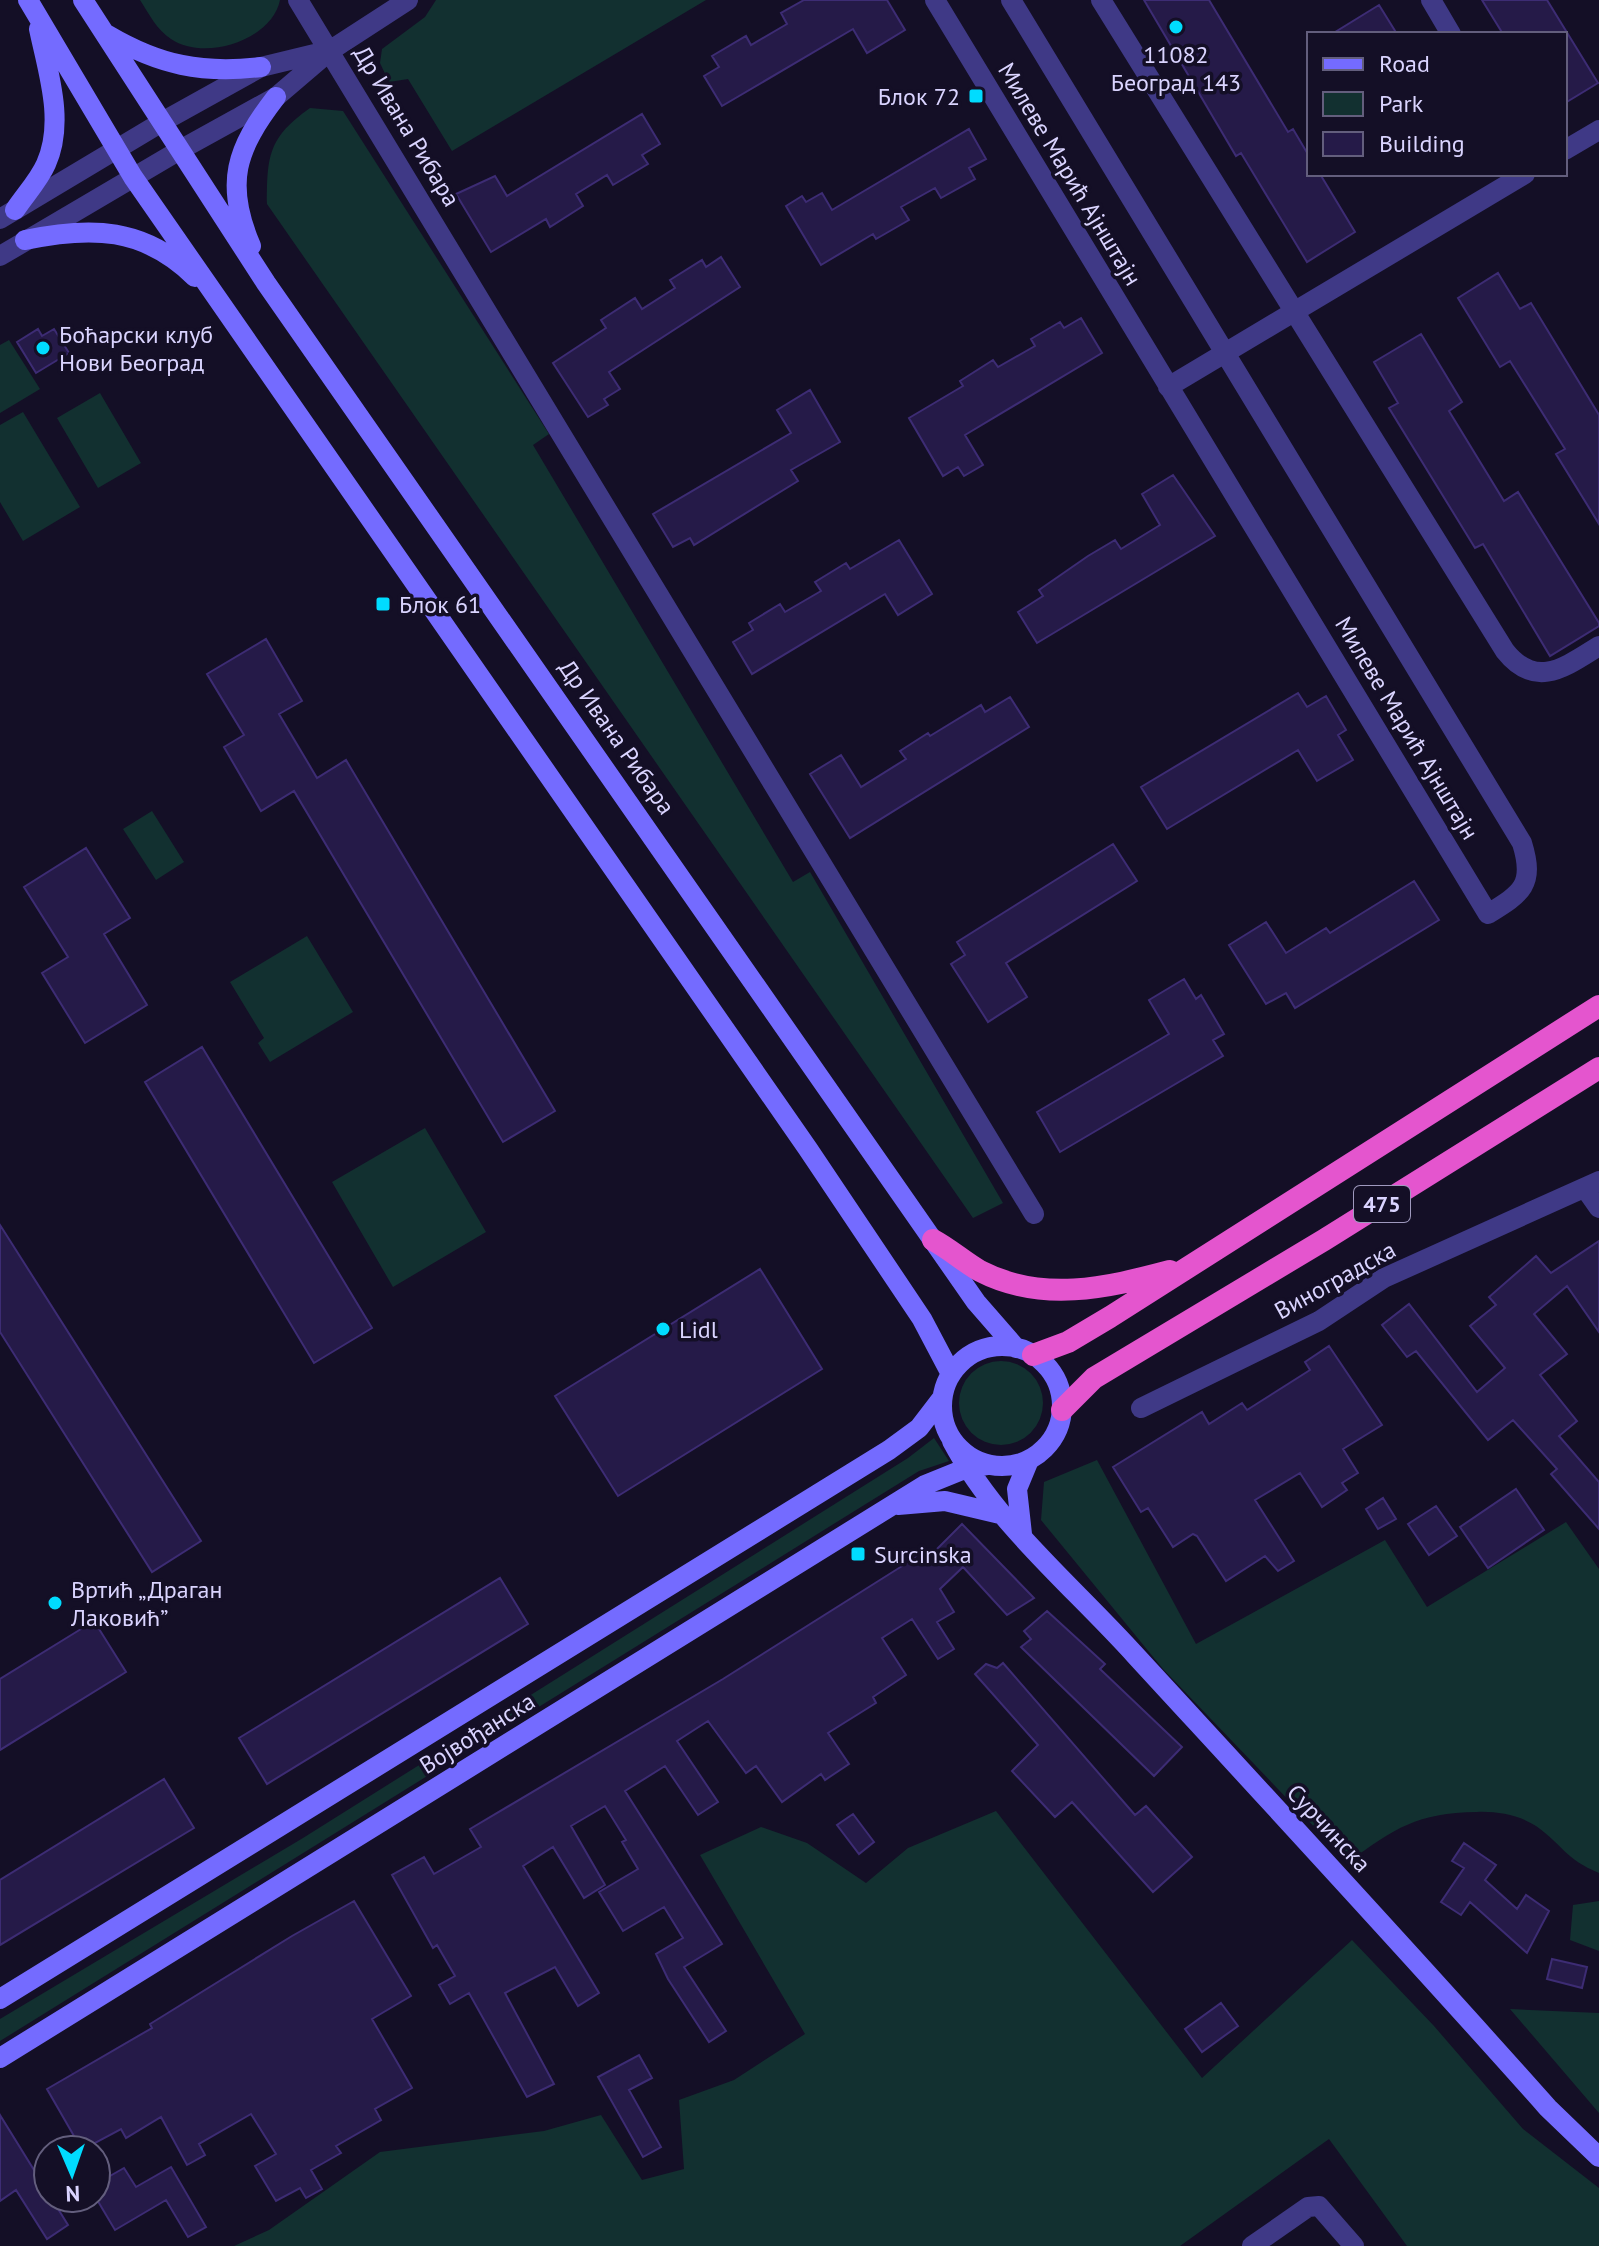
<svg xmlns="http://www.w3.org/2000/svg" width="1599" height="2246" font-family="'PT Sans',sans-serif">
<rect width="100%" height="100%" fill="#140f26"/>
<path fill="#123030" d="M140,0H280C272,40 205,62 171,39C157,30 149,14 140,0Z
M436,0H706L452,151L408,79L389,82L380,63L382,49L425,17Z
M310,108L343,111L549,434L533,445L793,882L810,872L1003,1203L973,1218L267,204C267,155 269,137 310,108Z
M9,340L40,389L0,413V345Z
M100,393L141,463L98,488L57,418Z
M23,412L80,507L23,541L0,502V425Z
M152,811L184,862L156,880L123,829Z
M307,936L353,1012L270,1062L258,1043L264,1038L230,982Z
M425,1128L486,1232L393,1287L332,1182Z
M959 1403a42 42 0 1 1 84 0a42 42 0 1 1-84 0Z
M934,1438L949,1461L919,1471L0,2041V2019L303,1838L908,1458Z
M1097,1460L1196,1644L1385,1540L1427,1607L1566,1522L1599,1569V1873C1565,1859 1563,1845 1536,1826C1519,1815 1496,1811 1477,1812C1416,1813 1396,1828 1348,1862L1163,1669L1041,1520L1044,1482Z
M996,1811L1202,2078L1352,1940L1434,2026L1523,2129L1599,2188V2246H1407L1329,2139L1180,2246H234L269,2230L380,2152L544,2131L601,2115L642,2180L684,2169L679,2100L734,2080L805,2034L700,1855L761,1827L807,1843L866,1883L908,1848Z
M1599,1901V1951L1570,1940L1573,1905Z
M1510,2009L1599,2013V2113Z"/>
<path fill="#251a48" stroke="#3d2c74" stroke-width="2" d="M804,0H887L905,30L867,53L853,29L722,106L704,76L719,67L712,56L746,36L751,45L787,24L781,13Z
M1144,0H1209L1288,132L1293,129L1309,156V174H1320L1355,232L1307,262L1241,153L1236,156Z
M1482,0H1547L1598,83L1565,103V34H1503Z
M1379,5L1397,34H1332Z
M642,114L660,144L642,155L648,164L613,185L607,175L576,194L583,206L550,227L546,219L491,252L456,194L495,176L507,196Z
M969,129L986,159L969,168L975,179L941,198L935,188L901,207L909,220L876,239L873,234L821,265L786,206L802,196L806,202L822,193L832,210Z
M721,257L740,287L609,372L620,389L604,399L608,405L588,417L553,363L606,328L601,320L635,298L642,309L675,288L670,280L702,260L706,267Z
M1498,273L1520,309L1531,303L1599,415V524L1556,454L1565,449L1510,361L1500,367L1458,298Z
M1081,318L1102,353L965,435L983,465L964,476L958,467L943,476L909,418L963,386L960,381L993,360L998,367L1035,346L1031,339L1060,322L1064,328Z
M38,329L42,336L54,329L69,353L36,373L17,342Z
M1421,334L1462,402L1449,411L1504,501L1518,492L1599,623V626L1550,656L1483,544L1475,548L1389,408L1398,403L1374,362Z
M810,390L840,442L791,470L798,481L694,545L690,538L673,547L653,514L791,433L777,410Z
M1173,475L1215,536L1037,643L1018,612L1043,596L1039,590L1088,556L1115,540L1121,549L1160,525L1142,494Z
M899,540L932,594L898,615L885,594L752,674L733,642L753,630L749,623L780,604L785,612L821,591L815,582L846,563L850,569Z
M266,639L302,701L279,714L317,778L346,760L555,1111L503,1142L294,791L261,811L224,747L244,735L207,674Z
M1298,693L1307,707L1326,696L1346,730L1338,735L1353,760L1317,781L1298,750L1167,829L1141,787Z
M1010,697L1029,727L850,838L810,774L841,755L861,787L906,759L900,751L928,733L930,736L981,705L985,712Z
M1113,844L1137,881L1006,963L1027,997L988,1022L951,964L965,955L957,942Z
M86,848L130,918L104,934L147,1005L85,1043L42,973L68,957L24,887Z
M1414,881L1439,920L1295,1008L1286,993L1266,1004L1229,945L1266,922L1286,953L1326,928L1330,933Z
M1184,979L1196,999L1201,995L1224,1034L1213,1040L1223,1056L1060,1152L1037,1112L1169,1034L1149,1000Z
M202,1047L372,1328L314,1363L145,1082Z
M0,1225L201,1541L152,1572L0,1332Z
M1599,1241V1332L1567,1286L1534,1314L1567,1354L1540,1375L1577,1421L1559,1436L1599,1482V1529L1551,1474L1557,1469L1513,1420L1488,1440L1416,1351L1407,1357L1382,1325L1409,1304L1477,1392L1505,1368L1470,1326L1496,1305L1489,1297L1536,1256L1551,1273Z
M760,1269L822,1369L618,1496L555,1396Z
M1329,1346L1382,1425L1343,1449L1358,1473L1342,1483L1347,1490L1322,1507L1300,1473L1255,1500L1294,1561L1278,1571L1265,1556L1226,1581L1197,1536L1193,1534L1173,1547L1148,1508L1141,1512L1113,1467L1202,1412L1209,1424L1242,1403L1247,1410L1310,1370L1305,1362Z
M1516,1489L1544,1530L1488,1568L1460,1527Z
M1383,1498L1396,1519L1378,1529L1366,1509Z
M1436,1506L1457,1536L1429,1555L1408,1524Z
M962,1524L1034,1598L1007,1615L963,1567L940,1589L954,1612L937,1622L954,1649L938,1659L912,1619L882,1638L906,1675L873,1697L876,1703L828,1733L849,1764L825,1780L821,1774L782,1802L756,1766L746,1773L708,1721L677,1741L718,1802L698,1815L665,1766L625,1791L722,1944L684,1967L726,2031L709,2042L668,1979L656,1954L683,1938L664,1907L623,1931L599,1892L638,1869L622,1842L626,1840L605,1806L571,1826L605,1885L584,1898L553,1847L523,1866L599,1993L578,2006L555,1967L505,1993L554,2084L527,2097L469,1993L450,2004L439,1985L455,1976L437,1945L433,1948L392,1875L424,1857L434,1874L481,1847L470,1829L723,1679L918,1556L923,1563Z
M500,1578L528,1624L267,1784L239,1738Z
M1047,1611L1105,1664L1100,1669L1182,1747L1154,1776L1021,1647L1031,1639L1024,1631Z
M94,1621L126,1672L0,1750V1679Z
M1003,1663L1135,1815L1146,1806L1192,1857L1153,1892L1072,1802L1055,1817L1012,1771L1038,1745L975,1674L986,1664L997,1668Z
M164,1779L194,1828L0,1945V1880Z
M853,1814L874,1842L859,1854L837,1825Z
M1464,1843L1496,1865L1485,1880L1517,1909L1526,1895L1549,1911L1527,1953L1470,1902L1461,1915L1441,1902L1464,1868L1452,1861Z
M354,1901L411,1996L372,2019L412,2088L375,2109L381,2120L336,2146L341,2153L311,2170L322,2189L306,2198L300,2188L276,2201L255,2166L276,2154L251,2114L199,2144L205,2155L187,2165L161,2117L126,2138L121,2129L82,2150L47,2089L152,2028L150,2024L292,1936Z
M1552,1959L1587,1967L1582,1988L1547,1979Z
M1221,2003L1238,2026L1202,2052L1185,2029Z
M639,2055L652,2078L629,2090L661,2147L643,2157L598,2077Z
M0,2115L68,2225L47,2239L16,2190L0,2201Z
M171,2167L206,2227L188,2237L166,2200L115,2230L96,2198V2184L124,2168L136,2187Z"/>
<g fill="none" stroke-linecap="round" stroke-linejoin="round">
<path stroke="#3f3986" stroke-width="20" d="M298,0L1034,1214
M935,0L1488,914C1522,893 1535,885 1522,843L1011,0
M1101,0L1505,651C1536,690 1565,667 1599,646
M1431,0L1451,34
M162,122L261,67L327,51
M180,150L276,97L331,50L408,0
M1565,150L1599,130
M1168,387L1525,174
M1585,1188L1599,1208
M1141,1408L1319,1321L1384,1278L1599,1181
M1252,2246L1308,2207L1319,2206L1354,2246"/>
<path stroke="#3f3986" stroke-width="20" d="M0,219L162,122
M0,256L180,150"/>
<path stroke="#746bff" stroke-width="20" d="M28,0L133,177L808,1149L922,1319L951,1374
M83,0L266,283L976,1302L1016,1348
M108,35C159,65 202,74 261,67
M15,210C25,195 39,180 46,164C65,122 48,72 39,29
M25,240C91,226 144,227 195,277
M251,246C224,183 236,149 276,97
M942 1406a60 60 0 1 1 120 0a60 60 0 1 1-120 0Z
M952,1441C996,1524 1073,1586 1136,1656C1274,1806 1413,1956 1548,2108L1599,2157
M898,1505L945,1501L1000,1514
M1022,1534L1017,1489L1029,1460
M0,1999L889,1450L919,1428L942,1398
M0,2058L925,1485L967,1468L987,1465"/>
<path stroke="#e455ce" stroke-width="22" d="M933,1240C950,1249 964,1262 980,1271C1042,1303 1106,1288 1170,1271
M1033,1355L1068,1342L1110,1317L1599,1006
M1062,1410L1094,1378L1324,1240L1599,1068"/>
</g>
<g fill="#00dcff" stroke="#140f26" stroke-width="3">
<circle cx="1176" cy="27" r="8"/>
<rect x="968" y="88" width="16" height="16" rx="4"/>
<circle cx="43" cy="348" r="8"/>
<rect x="375" y="596" width="16" height="16" rx="4"/>
<circle cx="663" cy="1329" r="8"/>
<rect x="850" y="1546" width="16" height="16" rx="4"/>
<circle cx="55" cy="1603" r="8"/>
</g>
<g text-anchor="middle" dominant-baseline="central" stroke-width="7" stroke-linejoin="round" paint-order="stroke">
<rect fill="#140f26" stroke="#9f99be" stroke-width="2" x="1354" y="1186" width="56" height="36" rx="6"/>
<g font-size="22" font-weight="bold" fill="#dad4ff">
<text x="1382" y="1204">475</text>
</g>
<g font-size="24" fill="#dad4ff" stroke="#140f26" text-anchor="start">
<text x="1176" y="54" text-anchor="middle">11082<tspan x="1176" dy="28">Београд 143</tspan></text>
<text x="960" y="96" text-anchor="end">Блок 72</text>
<text x="59" y="334">Боћарски клуб<tspan x="59" dy="28">Нови Београд</tspan></text>
<text x="399" y="604">Блок 61</text>
<text x="679" y="1329">Lidl</text>
<text x="874" y="1554">Surcinska</text>
<text x="71" y="1589">Вртић „Драган<tspan x="71" dy="28">Лаковић”</tspan></text>
</g>
<g font-size="24" fill="#dad4ff" stroke="#140f26">
<text transform="translate(407 126) rotate(59)">Др Ивана Рибара</text>
<text transform="translate(1070 174) rotate(59)">Милеве Марић Ајнштајн</text>
<text transform="translate(1407 728) rotate(59)">Милеве Марић Ајнштајн</text>
<text transform="translate(617 737) rotate(55)">Др Ивана Рибара</text>
<text transform="translate(1335 1280) rotate(-29)">Виноградска</text>
<text transform="translate(477 1733) rotate(-32)">Војвођанска</text>
<text transform="translate(1329 1828) rotate(47)">Сурчинска</text>
</g>
</g>
<rect x="1307" y="32" width="260" height="144" fill="#140f26" stroke="#635e7d" stroke-width="2"/>
<rect x="1323" y="58" width="40" height="12" fill="#746bff" stroke="#635e7d" stroke-width="2"/>
<text x="1379" y="72" font-size="24" fill="#dad4ff">Road</text>
<rect x="1323" y="92" width="40" height="24" fill="#123030" stroke="#635e7d" stroke-width="2"/>
<text x="1379" y="112" font-size="24" fill="#dad4ff">Park</text>
<rect x="1323" y="132" width="40" height="24" fill="#251a48" stroke="#635e7d" stroke-width="2"/>
<text x="1379" y="152" font-size="24" fill="#dad4ff">Building</text>
<g transform="translate(72 2174) rotate(178)"><circle r="38" fill="#140f26" stroke="#635e7d" stroke-width="2"/>
<path d="M0-6L14 30L0 20L-14 30Z" fill="#00dcff"/>
<text y="-12" font-size="22" font-weight="bold" text-anchor="middle" fill="#dad4ff">N</text>
</g>
</svg>
